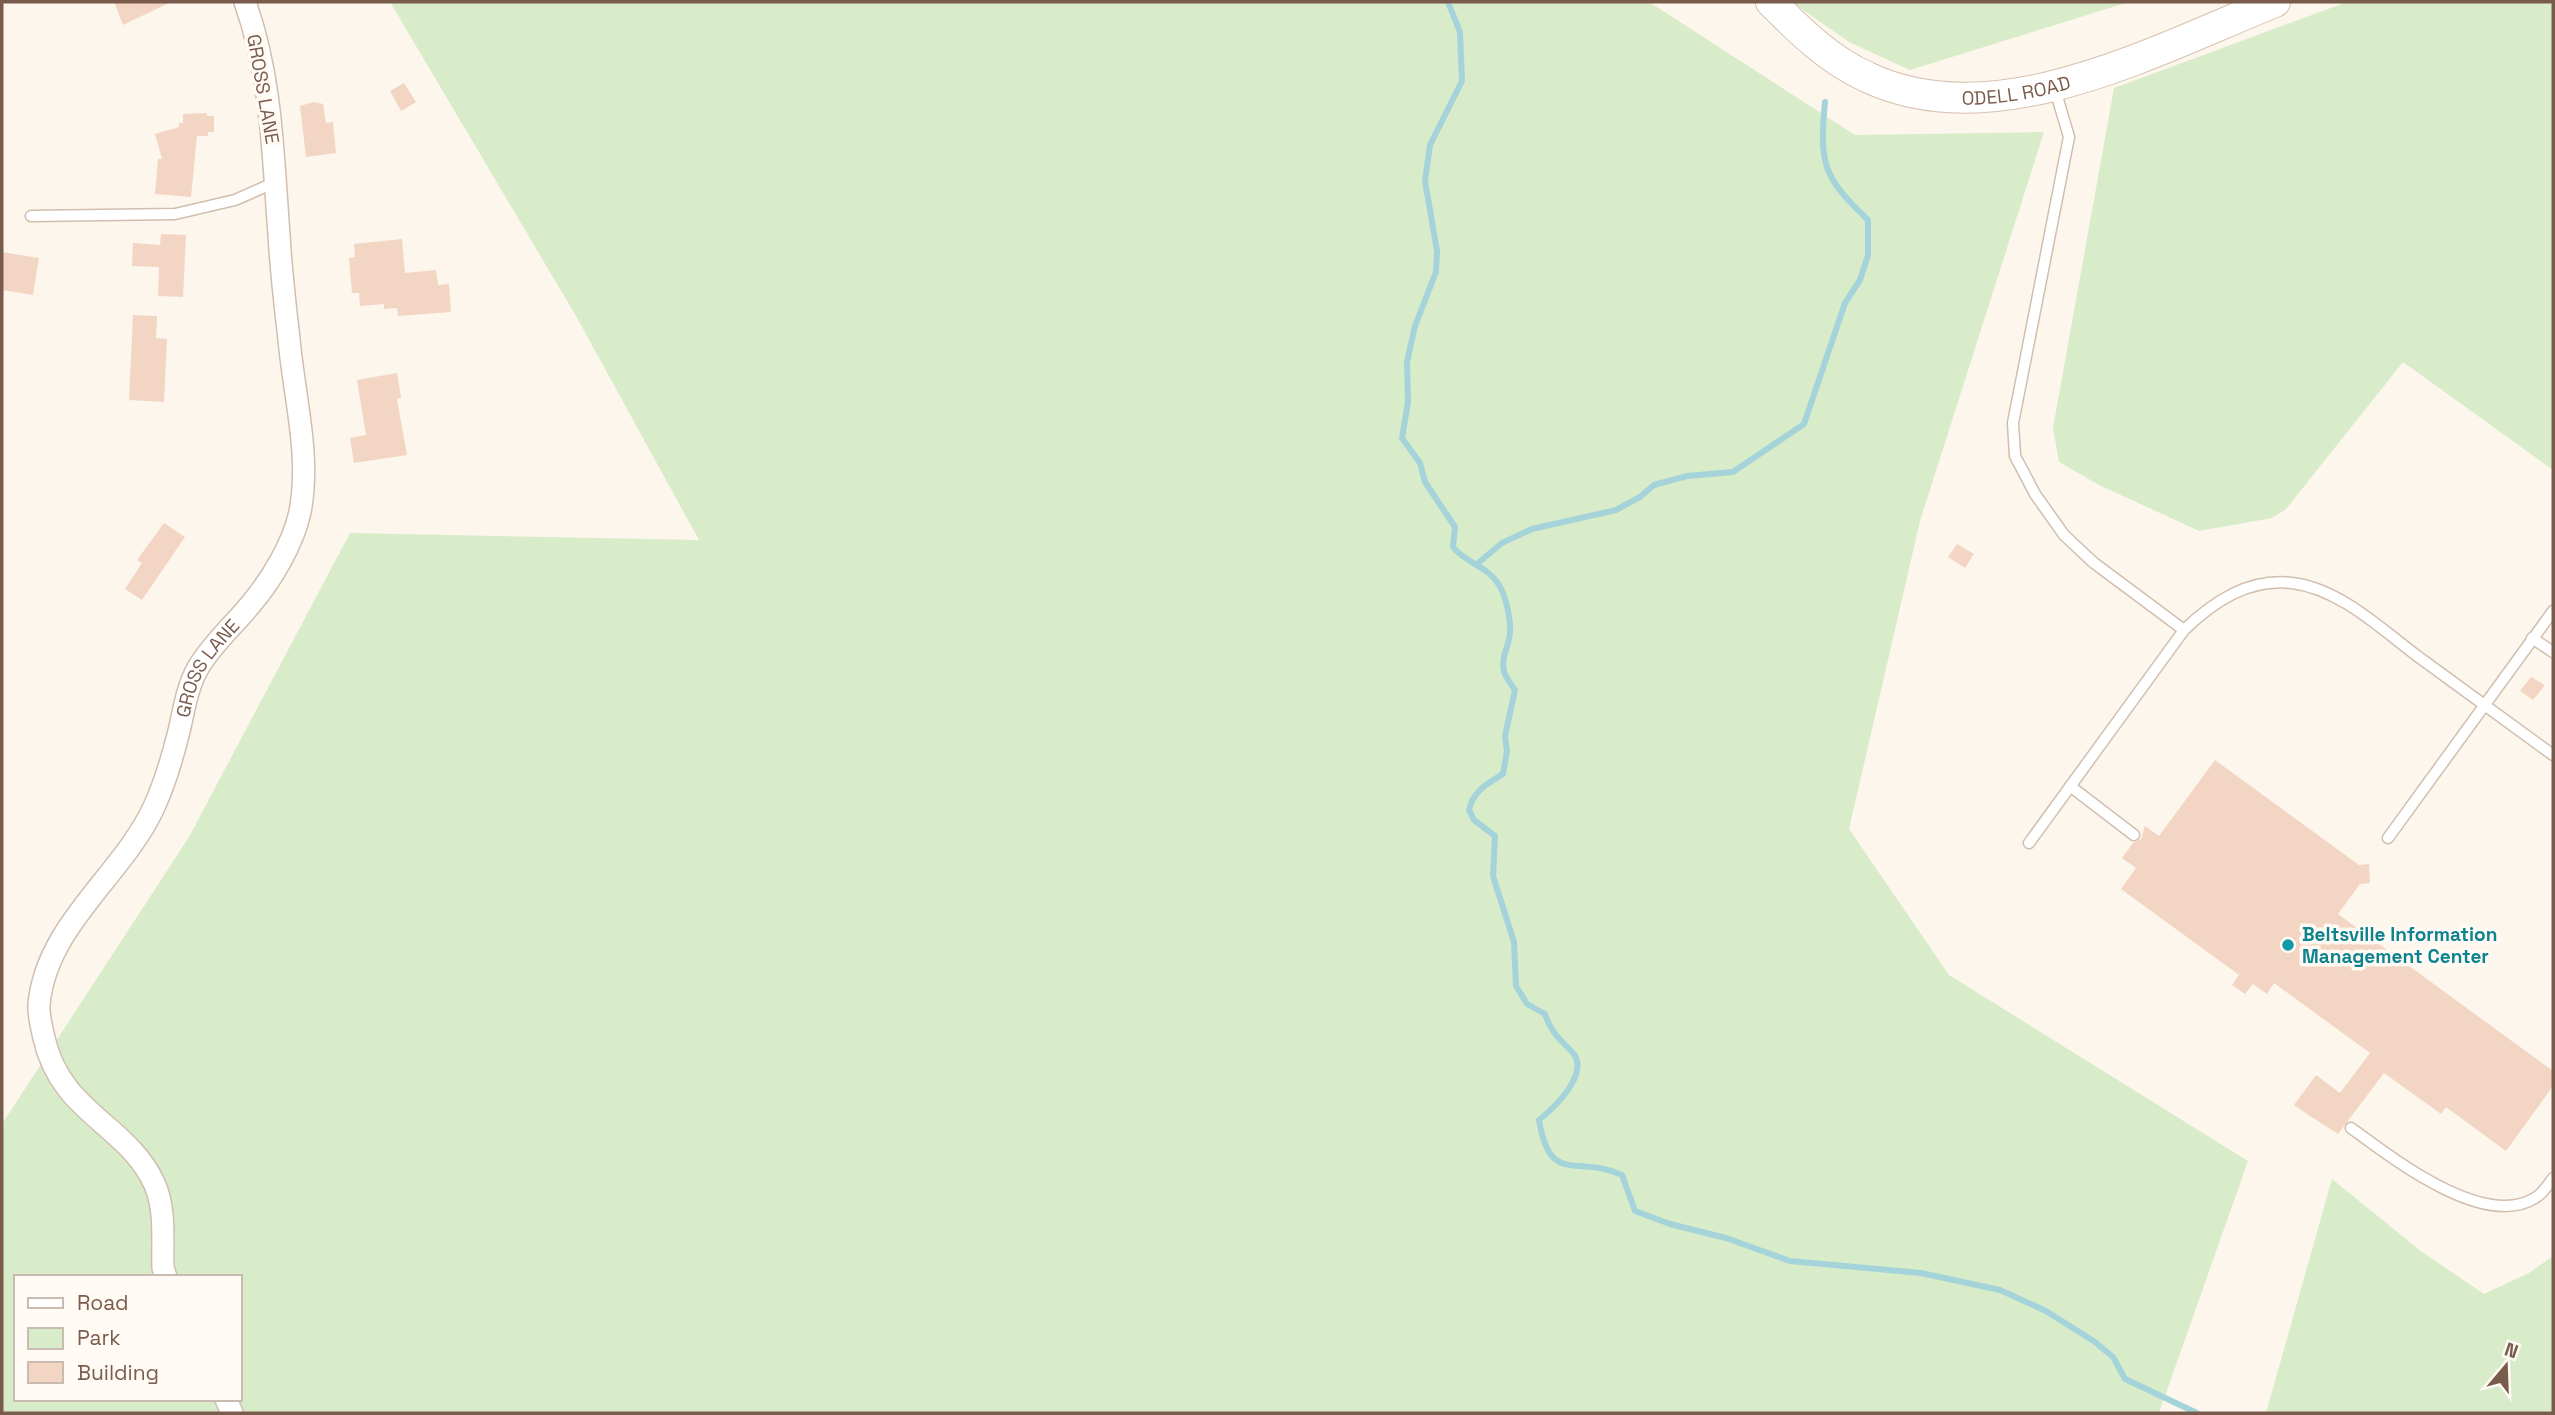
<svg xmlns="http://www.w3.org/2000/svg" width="2555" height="1415" font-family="'Space Grotesk',sans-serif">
<rect width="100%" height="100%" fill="#fdf6ec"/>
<path fill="#d8ecc9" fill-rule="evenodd" d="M390,2H1649L1855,135L2044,132L1920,521L1849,829L1949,975L2248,1161L2159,1413H2V1124L189,837L350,533L699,540L576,316ZM16,1277H240V1399H16Z
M1792,2H2129L1910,70L1849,42Z
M2347,2H2553V470L2403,362L2286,509L2272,518L2199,531L2099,485L2059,462L2053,428L2114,88Z
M2332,1179L2422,1252L2484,1294L2529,1273L2553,1256V1413H2266Z"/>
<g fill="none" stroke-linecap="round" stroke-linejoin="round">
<path stroke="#a5d3da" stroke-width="6" d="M1448,2L1460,32L1462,81L1430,145L1425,181L1437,251L1436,272L1415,326L1407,362L1408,402L1402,438L1420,463L1425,482L1455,527L1453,547C1465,563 1488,566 1499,585C1506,596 1511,620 1510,633C1509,646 1501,656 1504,671C1505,677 1511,684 1515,690L1505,736L1507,751L1503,774C1487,784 1473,791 1469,810L1474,820L1495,836L1493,876L1514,942L1516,986L1527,1004L1545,1014C1551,1033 1560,1039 1573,1053C1590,1074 1554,1108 1539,1120C1550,1187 1577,1154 1622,1175L1635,1211L1670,1224L1726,1238L1790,1261L1921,1273L2000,1290L2046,1311L2095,1342L2113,1357L2125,1379L2197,1413
M1478,563L1502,543L1532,529L1616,510L1640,497L1654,485L1687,476L1733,472L1804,424L1845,303L1860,280L1868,255V220C1823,177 1819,164 1825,102"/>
</g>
<path fill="#f3d5c3" d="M114,2H171L123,25Z
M404,83L416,102L401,111L390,91Z
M314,102L323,104L326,123L333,122L336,153L306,157L300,106Z
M207,113V116H214V132H208V136H197L191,197L155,194L158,159H162L155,134L179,127V123H183V114Z
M161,234L186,235L183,297L158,296L159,267L132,266L133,243L160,245Z
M402,239L405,273L436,270L438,285L449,284L451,312L398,316L397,308L384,309V304L360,306L359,293H352L349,258L355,257L354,244Z
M2,252L39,258L33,295L2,290Z
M133,315L157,316L156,338L167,339L164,402L129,400Z
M397,373L401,398L397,399L407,455L354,463L350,438L366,435L357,380Z
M164,523L185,537L142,600L125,589L142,563L137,560Z
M1957,544L1974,554L1965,568L1948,557Z
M2531,677L2545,685L2533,700L2520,691Z
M2215,760L2359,865L2369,864L2370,883L2360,884L2338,914L2553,1071V1086L2506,1151L2446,1107L2441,1114L2384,1073L2338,1134L2307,1114L2294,1105L2316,1075L2340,1093L2370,1053L2274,983L2267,994L2253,984L2245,994L2232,985L2239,975L2121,889L2136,868L2122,858L2133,843L2141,839L2145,826L2159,836Z"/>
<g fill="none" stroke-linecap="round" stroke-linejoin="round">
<g stroke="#d1beb0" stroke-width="13">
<path id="lane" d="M2054,86L2069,137L2013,423L2015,456L2035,494L2064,535L2094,563L2184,630
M31,216L175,214L235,200L276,182
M2532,638L2553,652
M2070,786L2134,835
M2388,838L2553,611
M2029,843L2184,630C2214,601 2249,578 2292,583C2341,589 2382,630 2420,658C2464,690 2509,723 2553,755
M2351,1128C2391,1157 2483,1230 2535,1198C2542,1194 2549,1184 2553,1178"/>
</g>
<g stroke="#d1beb0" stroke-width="24">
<g id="street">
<path id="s1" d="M166,1277L163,1268C162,1241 166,1211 155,1185C128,1124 61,1114 44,1038C42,1028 38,1015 39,1004C47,924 122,876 154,807C164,785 172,759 178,735C184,712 186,689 198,668C212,644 234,625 251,604C272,579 293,544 300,512C311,455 294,397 289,339C285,305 281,270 279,235C273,156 272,78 245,2"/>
<path d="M226,1399L232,1413"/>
</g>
</g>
<g stroke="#d6c0b0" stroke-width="32">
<g id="secondary">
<path id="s2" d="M1771,2C1800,31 1829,60 1867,77C1995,138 2155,50 2275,2"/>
</g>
</g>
<use href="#lane" stroke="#fff" stroke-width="10"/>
<use href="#street" stroke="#fff" stroke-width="21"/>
<use href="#secondary" stroke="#fff" stroke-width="30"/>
</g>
<circle fill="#0f9aa8" stroke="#fffaf3" stroke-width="2.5" cx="2288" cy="945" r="7"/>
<g text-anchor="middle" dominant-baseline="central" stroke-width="7" stroke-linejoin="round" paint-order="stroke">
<g font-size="19" fill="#7a5c4d" stroke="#fffaf3">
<text stroke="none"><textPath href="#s2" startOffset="275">ODELL ROAD</textPath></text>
<text transform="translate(263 89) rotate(80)">GROSS LANE</text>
<text stroke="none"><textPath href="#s1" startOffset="696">GROSS LANE</textPath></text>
</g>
<g font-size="19" font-weight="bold" fill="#0d838f" stroke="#fffaf3" text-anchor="start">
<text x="2302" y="934">Beltsville Information<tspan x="2302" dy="22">Management Center</tspan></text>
</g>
</g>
<rect width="2555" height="1415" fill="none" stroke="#7a5c4d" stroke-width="7"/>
<rect x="14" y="1275" width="228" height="126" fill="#fffaf3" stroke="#cabbb1" stroke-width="2"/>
<rect x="28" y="1298" width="35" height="10" fill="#ffffff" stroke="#cabbb1" stroke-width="2"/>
<text x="77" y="1310" font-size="21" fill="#7a5c4d">Road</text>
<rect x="28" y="1328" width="35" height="21" fill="#d8ecc9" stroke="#cabbb1" stroke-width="2"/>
<text x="77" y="1345" font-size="21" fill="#7a5c4d">Park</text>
<rect x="28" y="1362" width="35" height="21" fill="#f3d5c3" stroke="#cabbb1" stroke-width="2"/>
<text x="77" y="1380" font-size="21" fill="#7a5c4d">Building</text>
<g transform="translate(2506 1366) rotate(19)" stroke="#fffaf3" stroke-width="5" paint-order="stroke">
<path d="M0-5L12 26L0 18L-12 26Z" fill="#7a5c4d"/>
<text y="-10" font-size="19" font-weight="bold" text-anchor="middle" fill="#7a5c4d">N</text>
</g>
</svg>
